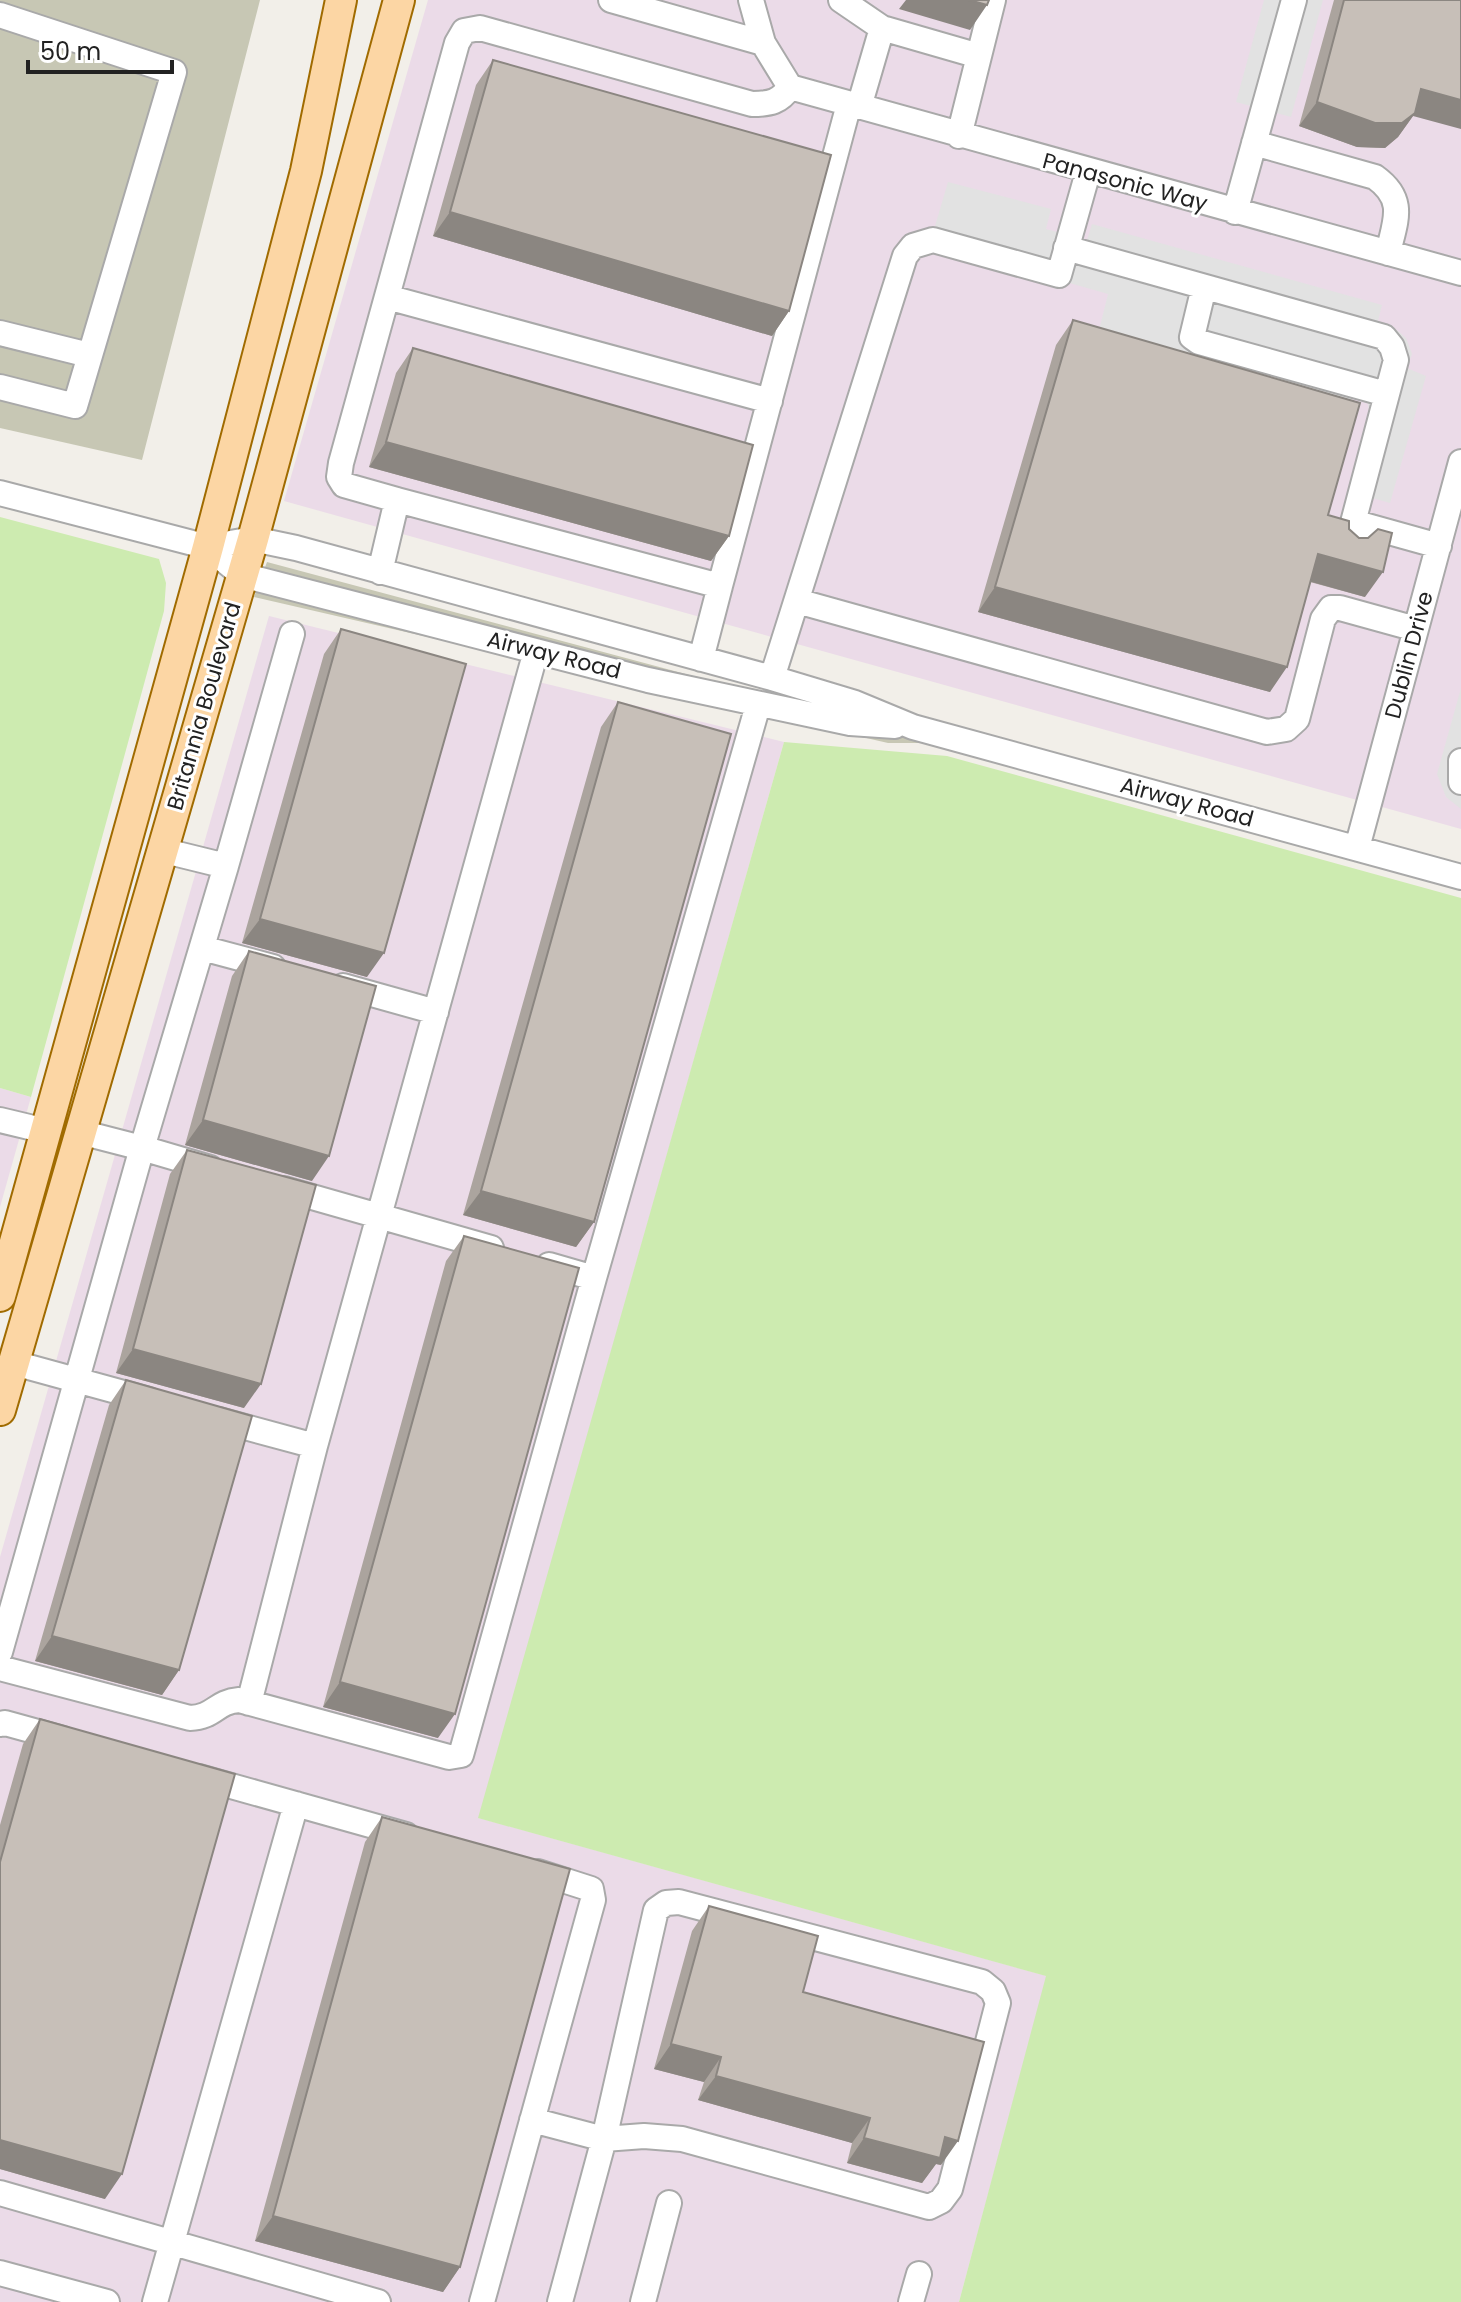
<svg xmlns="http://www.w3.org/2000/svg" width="1461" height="2302" font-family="Poppins,sans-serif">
<rect width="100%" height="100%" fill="#f2efe9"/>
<path fill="#ebdbe8" d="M428,0H1461V829L284,501Z
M269,616L784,742L479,1818L1047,1976L959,2302H0V1557Z
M0,1088L31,1097L0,1207Z"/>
<path fill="#c7c7b4" d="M0,0H260L142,460L0,428Z
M267,562L944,743H888L254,597Z"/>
<path fill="#cdebb0" d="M0,517L159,559L166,583L164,611L31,1097L0,1088Z
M784,742L947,756L1461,898V2302H959L1046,1976L478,1818Z"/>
<path fill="#e2e2e2" d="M1264,0H1323L1291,117L1236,102Z
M948,182L1051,209L1046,229L1087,240L1092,224L1382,305L1378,321L1391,325L1406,338L1412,354L1407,368L1426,376L1390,503L1348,491L1370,417L1368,404L1353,397L1347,417L1094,350L1108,294L930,243Z
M1461,688V809L1446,797L1437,774Z"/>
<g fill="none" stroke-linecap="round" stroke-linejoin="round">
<g stroke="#a9a9a9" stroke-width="28">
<path id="minor" d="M611,0L763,43L790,87
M751,0L763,43
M841,0L882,28L859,107
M0,15L174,72L75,406L0,387
M882,28L979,56L959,136
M979,56L993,0
M790,87L1461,273
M1254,143L1375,177C1407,200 1395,221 1388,253
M1235,212L1294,0
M1066,248L1384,337L1392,347L1396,360L1346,549
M1204,287L1192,337L1199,342L1386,394
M387,297L770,401
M0,333L89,355
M0,493L208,547L242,575L648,680L850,723L895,726
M397,500L344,485L339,477L341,463L457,43L464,31L480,28L752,104C770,104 780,102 790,87
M1353,522L1439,546
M208,547L253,539L296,548L772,678L855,703L913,727L1461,877
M380,572L397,500L720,586L701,659
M720,586L849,104
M797,601L1267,732L1286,729L1297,719L1323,619L1331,608H1340L1416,629
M772,678L905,256L913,246L933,240L1059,275L1088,172
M1461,761V782
M1357,848L1461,462
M161,850L226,866L292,634
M202,948L273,967
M343,986L436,1012
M0,1120L46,1131
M80,1132L142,1148L226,866
M284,1189L491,1248
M549,1265L594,1278L758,705
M14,1363L149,1400
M219,1420L315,1446L536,651
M0,1652L142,1148L210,1168
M0,1668L190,1718C215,1717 215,1702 239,1700L449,1757L461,1755L594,1278
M249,1703L315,1446
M0,1724L5,1723L63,1739
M199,1777L406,1835
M679,1902L982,1982L993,1991L998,2003L950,2189L941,2201L929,2207L682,2139L644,2136L604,2139L656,1910L666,1903Z
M532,2120L604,2139L560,2302
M0,2193L378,2302
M0,2273L107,2302
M155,2302L296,1804
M482,2302L593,1900L591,1889L538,1872
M643,2302L669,2203
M911,2302L919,2274"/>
</g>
<g stroke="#a06b00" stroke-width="34">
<path id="major" d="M0,1296L208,547L306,171L341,0
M0,1410L253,539L399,0"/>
</g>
<use href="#minor" stroke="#fff" stroke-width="24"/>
<use href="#major" stroke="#fcd6a4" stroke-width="30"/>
</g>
<path fill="#aba49e" d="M1334,0H1461L1413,116L1398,137L1385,148L1357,147L1299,126Z
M493,60L789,311L772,336L433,236L476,85Z
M1073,320L1328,515L1349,529L1365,597L1310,582L1270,692L978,612L1056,345Z
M413,348L729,536L711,561L369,467L396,373Z
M341,629L367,977L242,943L324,654Z
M618,702L594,1222L576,1247L463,1215L601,727Z
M249,951L312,1181L185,1145L232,976Z
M187,1150L244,1408L116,1373L170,1174Z
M464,1236L438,1738L323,1707L446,1261Z
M126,1380L179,1670L162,1695L35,1661L109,1405Z
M40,1719L105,2199L0,2169V1825L23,1744Z
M382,1817L460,2267L443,2292L255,2241L365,1842Z
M709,1906L803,1992L941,2165L936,2164L922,2183L847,2163L852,2143L698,2100L704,2082L654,2069L692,1931Z"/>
<path fill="#8b8681" d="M906,0H969L987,5L970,30L899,9Z
M1421,89L1461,100V129L1413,116L1398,137L1385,148L1357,147L1299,126L1317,102Z
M450,212L789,311L772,336L433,236Z
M386,442L729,536L711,561L369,467Z
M1318,554L1383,572L1365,597L1301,579Z
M995,587L1287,667L1270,692L978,612Z
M260,919L384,953L367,977L242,943Z
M203,1120L329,1156L312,1181L185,1145Z
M481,1191L594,1222L576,1247L463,1215Z
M133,1349L261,1384L244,1408L116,1373Z
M52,1636L179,1670L162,1695L35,1661Z
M340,1682L455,1714L438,1738L323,1707Z
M671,2044L721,2057L704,2082L654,2069Z
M716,2076L870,2118L852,2143L698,2100Z
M945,2137L958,2141L941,2165L936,2164L922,2183L847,2163L864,2138Z
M0,2140L122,2174L105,2199L0,2169Z
M273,2216L460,2267L443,2292L255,2241Z"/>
<path fill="#c7bfb8" stroke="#8b8681" stroke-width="2" d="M969,0H989L987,5Z
M1344,0H1461V100L1421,89L1415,113L1402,123H1375L1317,102Z
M493,60L831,155L789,311L450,212Z
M1073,320L1360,403L1328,515L1349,521V529L1359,538H1368L1378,529L1392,533L1383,572L1318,554L1287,667L995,587Z
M413,348L753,445L729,536L386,442Z
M341,629L466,664L384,953L260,919Z
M618,702L731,734L594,1222L481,1191Z
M249,951L376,986L329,1156L203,1120Z
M187,1150L316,1185L261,1384L133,1349Z
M464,1236L579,1268L455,1714L340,1682Z
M126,1380L252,1416L179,1670L52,1636Z
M40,1719L235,1774L122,2174L0,2140V1862Z
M382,1817L570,1869L460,2267L273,2216Z
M709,1906L818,1936L803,1992L984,2042L958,2141L945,2137L940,2158L864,2138L870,2118L716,2076L721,2057L671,2044Z"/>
<g text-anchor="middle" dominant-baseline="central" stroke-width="6" stroke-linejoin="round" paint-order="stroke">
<g font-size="22" fill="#222" stroke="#fff">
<text transform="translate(1125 182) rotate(15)">Panasonic Way</text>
<text transform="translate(554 655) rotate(14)">Airway Road</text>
<text transform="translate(1409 655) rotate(-75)">Dublin Drive</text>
<text transform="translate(204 706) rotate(-74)">Britannia Boulevard</text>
<text transform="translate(1187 802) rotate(15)">Airway Road</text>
</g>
</g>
<path d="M28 60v12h144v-12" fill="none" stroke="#222222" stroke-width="4"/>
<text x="40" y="60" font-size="24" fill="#222222" stroke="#ffffff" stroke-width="6" paint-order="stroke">50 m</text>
</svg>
